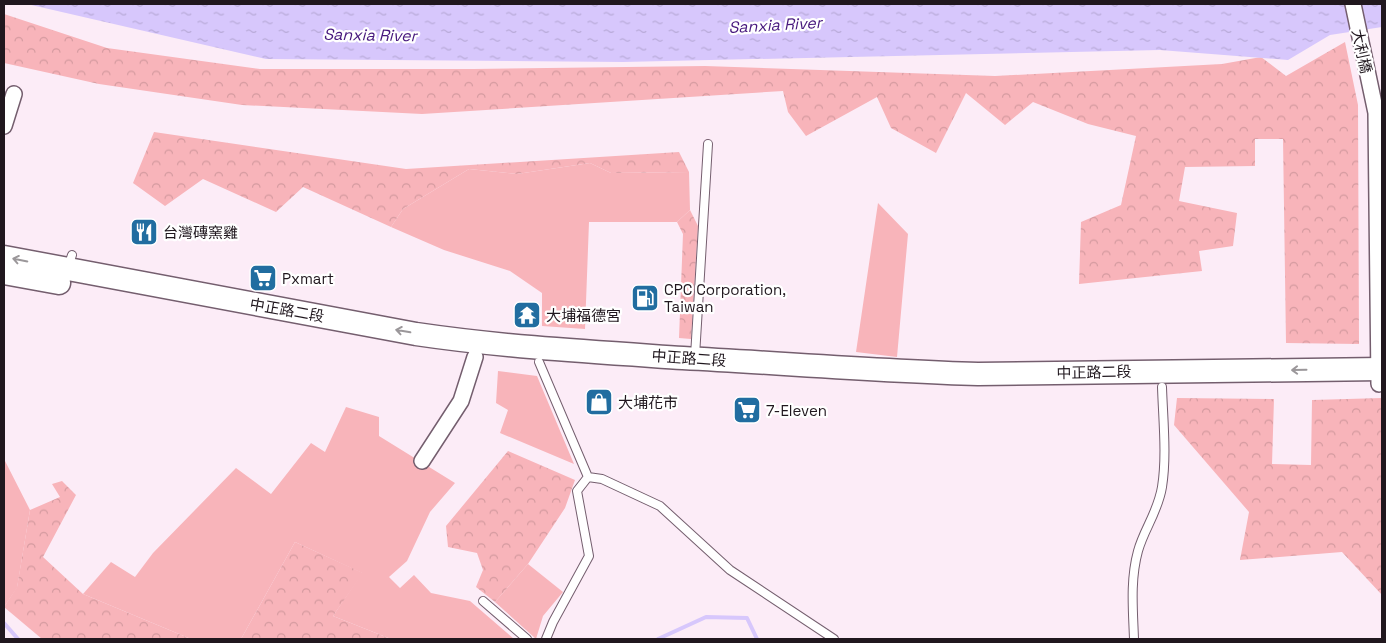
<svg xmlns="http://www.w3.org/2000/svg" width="1386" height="643" font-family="'Space Grotesk','Noto Sans TC',sans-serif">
<defs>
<pattern id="forest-crowns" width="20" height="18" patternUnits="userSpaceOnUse" patternTransform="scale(1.25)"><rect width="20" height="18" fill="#f8b4ba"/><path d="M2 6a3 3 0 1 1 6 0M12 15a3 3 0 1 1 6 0" fill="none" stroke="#d49a9f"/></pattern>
<pattern id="water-ripples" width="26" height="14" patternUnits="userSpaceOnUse" patternTransform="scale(1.25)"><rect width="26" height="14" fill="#d7c7fc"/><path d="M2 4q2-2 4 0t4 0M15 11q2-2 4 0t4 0" fill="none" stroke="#b8aad8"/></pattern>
</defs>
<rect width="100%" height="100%" fill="#fcecf7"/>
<path fill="#f8b4ba" d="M590,163L611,173L689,172L690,210L677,222H589L585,329L542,326V293L510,271L444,250L391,227L403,209L469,169L517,174Z
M878,203L908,234L897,357L856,352Z
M498,371L537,376L574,464L500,433L508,410L496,403Z
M346,407L379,417V436L455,483L430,512L407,561L389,577L400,588L414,575L431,593L470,601L514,639H391L333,616L362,573L295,542L241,639H191L83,594L111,562L135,577L153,553L236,468L271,494L311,443L325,452Z
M4,459L30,510L17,588L4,607Z
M528,564L563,592L543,616L536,639L495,602Z"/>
<path fill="url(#forest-crowns)" d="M4,14L107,48L260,69H473L705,66L995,76L1222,64L1261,57L1286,76L1345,42L1358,105L1359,344L1286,343L1283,139H1255V166L1185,167L1179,201L1237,213L1233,246L1199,251L1202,271L1079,284L1081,222L1121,205L1136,136L1088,124L1033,102L1005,125L966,93L936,153L891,128L877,97L806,136L788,112L783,91L422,114L242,105L99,84L4,63Z
M154,132L406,169L679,152L689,172L611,173L590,163L517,174L469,169L403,209L391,227L303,187L276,212L203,179L165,206L133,183Z
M690,210L698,226L691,339L679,338L683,234L677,222Z
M1177,398L1274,399L1272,464L1311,465L1312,400L1382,398V595L1342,552L1240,560L1249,512L1174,425Z
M508,451L575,480L565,508L528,564L495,602L476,587L483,570L477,553L448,547L446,526Z
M62,481L76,495L43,557L83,594L191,639H42L4,607L17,587L30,510L60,497L52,484Z
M295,542L363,573L333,616L391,639H241Z"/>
<path fill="url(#water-ripples)" d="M27,4H1284L1287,5L1382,4V27L1330,35L1288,60L1160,50L623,62L266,59Z"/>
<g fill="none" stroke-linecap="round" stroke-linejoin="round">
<path stroke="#d7c7fc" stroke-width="4" d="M4,623L18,639
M658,639L706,617L747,618L757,639"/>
<g stroke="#745e6e" stroke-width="10">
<path id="lane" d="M68,267L72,255
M695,356L708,144
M539,362L588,477
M483,601L527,639
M546,639L553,622L589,556L577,491L588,477L602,479L660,506L730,570L834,639
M1134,639C1133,610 1130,580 1138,551C1144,529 1158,512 1162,487C1167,456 1163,419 1162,387"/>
</g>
<g stroke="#745e6e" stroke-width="18">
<path id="street" d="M1353,4L1376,113L1379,384
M4,126L14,94
M422,461L461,401L475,357"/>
</g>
<g stroke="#745e6e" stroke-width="25">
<path id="primary" d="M4,257L416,334C504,347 594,352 683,358C781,363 879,371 978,374L1382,369
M4,273L59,283"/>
</g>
<use href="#lane" stroke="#fff" stroke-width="8"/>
<use href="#street" stroke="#fff" stroke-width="15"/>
<use href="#primary" stroke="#fff" stroke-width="22"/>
</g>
<defs><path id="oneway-shaft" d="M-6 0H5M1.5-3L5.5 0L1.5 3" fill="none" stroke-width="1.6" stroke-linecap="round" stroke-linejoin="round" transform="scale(1.25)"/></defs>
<g stroke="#9b979a">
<use href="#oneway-shaft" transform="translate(20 260) rotate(-169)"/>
<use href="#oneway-shaft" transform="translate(403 331) rotate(-170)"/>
<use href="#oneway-shaft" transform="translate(1299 370) rotate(179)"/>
</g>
<defs>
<g id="restaurant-square" transform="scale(1.4375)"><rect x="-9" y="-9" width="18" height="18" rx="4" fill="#216da0" stroke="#fff"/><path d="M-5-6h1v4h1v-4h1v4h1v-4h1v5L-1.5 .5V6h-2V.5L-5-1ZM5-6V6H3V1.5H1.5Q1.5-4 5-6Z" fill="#fff"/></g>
<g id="supermarket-square" transform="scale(1.4375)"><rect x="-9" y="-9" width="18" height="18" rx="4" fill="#216da0" stroke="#fff"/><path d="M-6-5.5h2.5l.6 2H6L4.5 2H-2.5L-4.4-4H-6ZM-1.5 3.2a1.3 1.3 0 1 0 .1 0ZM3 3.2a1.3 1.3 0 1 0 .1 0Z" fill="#fff"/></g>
<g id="fuel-square" transform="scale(1.4375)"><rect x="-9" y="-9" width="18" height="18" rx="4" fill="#216da0" stroke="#fff"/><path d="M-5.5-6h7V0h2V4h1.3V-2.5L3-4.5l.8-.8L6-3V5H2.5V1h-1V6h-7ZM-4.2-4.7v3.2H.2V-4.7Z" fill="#fff"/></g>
<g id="temple-square" transform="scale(1.4375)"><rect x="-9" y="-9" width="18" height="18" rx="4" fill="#216da0" stroke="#fff"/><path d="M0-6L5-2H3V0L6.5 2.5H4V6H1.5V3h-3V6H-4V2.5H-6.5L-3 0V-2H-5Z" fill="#fff"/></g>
<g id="shop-square" transform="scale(1.4375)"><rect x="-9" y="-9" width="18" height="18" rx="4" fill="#216da0" stroke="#fff"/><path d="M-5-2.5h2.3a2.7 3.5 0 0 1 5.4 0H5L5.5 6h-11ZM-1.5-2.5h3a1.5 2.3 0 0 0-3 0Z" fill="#fff"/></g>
</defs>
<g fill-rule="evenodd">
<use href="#restaurant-square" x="144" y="232"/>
<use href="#supermarket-square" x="263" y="278"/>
<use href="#fuel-square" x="645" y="298"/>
<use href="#temple-square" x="527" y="315"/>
<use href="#shop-square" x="599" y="402"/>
<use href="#supermarket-square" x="747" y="410"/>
</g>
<g text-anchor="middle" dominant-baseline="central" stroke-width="4.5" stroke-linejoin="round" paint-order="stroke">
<g font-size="15" fill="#20171e" stroke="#fff">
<text transform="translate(1362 51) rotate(78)">大利橋</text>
<text transform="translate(287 310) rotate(10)">中正路二段</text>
<text transform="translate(689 358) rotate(4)">中正路二段</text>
<text transform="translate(1094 372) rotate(-1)">中正路二段</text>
</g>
<g font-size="15" fill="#20171e" stroke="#fff" text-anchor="start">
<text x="163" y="232">台灣磚窯雞</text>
<text x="282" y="278">Pxmart</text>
<text x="664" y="289">CPC Corporation,<tspan x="664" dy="17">Taiwan</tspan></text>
<text x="546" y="315">大埔福德宮</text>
<text x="618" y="402">大埔花市</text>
<text x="766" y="410">7-Eleven</text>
</g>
<g font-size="16" font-style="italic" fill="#47187d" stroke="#fff">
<text transform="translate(775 25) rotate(-3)">Sanxia River</text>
<text transform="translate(370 35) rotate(1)">Sanxia River</text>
</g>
</g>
<rect width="1386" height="643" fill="none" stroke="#20171e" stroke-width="10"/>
</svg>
